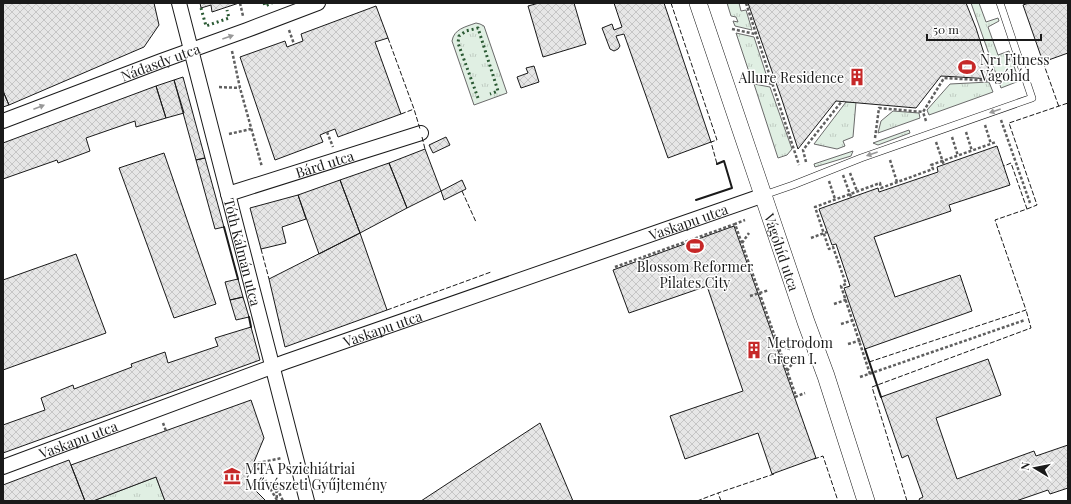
<svg xmlns="http://www.w3.org/2000/svg" width="1071" height="504" font-family="'Playfair Display',serif">
<defs>
<pattern id="grass-tufts" width="24" height="20" patternUnits="userSpaceOnUse"><rect width="24" height="20" fill="#e0efe3"/><path d="M3 7l-1-3M5 7V3M7 7l1-3M15 17l-1-3M17 17v-4M19 17l1-3" fill="none" stroke="#c0ccc2"/></pattern>
<pattern id="building-cross-hatch" width="8" height="8" patternUnits="userSpaceOnUse"><rect width="8" height="8" fill="#e6e6e6"/><path d="M0 0l8 8M0 8l8-8" fill="none" stroke="#c5c5c5"/></pattern>
</defs>
<rect width="100%" height="100%" fill="#fff"/>
<path fill="url(#grass-tufts)" stroke="#6a6a6a" d="M727,3H739L741,11L746,10L752,30L735,26L733,21L738,22L736,17L731,16Z
M971,3H979L986,22L998,18L999,21L988,27L998,55L1009,51L1019,81L1001,88Z
M476,23L480,24L484,26L507,93L474,105L452,41C454,29 465,27 476,23Z
M736,33L754,37L768,80L751,78Z
M989,82L993,92L929,115L927,110L950,84Z
M754,84L770,87L792,149L787,155L778,158Z
M846,102H856L853,137L843,141L845,146L837,149L814,144Z
M893,111L919,113L920,118L878,133L881,121Z
M909,130L910,133L878,145L873,143Z
M853,151L851,156L815,167L814,164Z
M156,477L165,501H93Z"/>
<path fill="url(#building-cross-hatch)" stroke="#1a1a1a" d="M3,3H154L159,25L144,47L9,105L3,91Z
M200,3H239L212,12L211,5L201,8Z
M539,3H574L586,44L543,57L528,6Z
M614,3H664L711,142L668,158L624,34L616,36L620,46L618,49L614,51L610,49L602,28L612,24L614,30L622,27Z
M748,3H966L976,28L992,79L941,76L916,108L836,101L798,149L781,97Z
M1029,3H1068V53L1043,62L1023,5Z
M376,6L388,38L375,42L401,114L338,137L335,129L327,132L320,135L323,142L275,160L240,57L285,41L287,47L303,41L301,34Z
M534,66L539,82L521,88L517,77L528,73L526,68Z
M183,77L205,158L196,160L174,80Z
M174,80L184,113L166,118L156,86Z
M156,86L166,118L136,127L135,121L86,138L90,151L58,163L57,160L3,179V143Z
M3,91L9,105L3,107Z
M446,137L450,145L433,153L429,145Z
M997,146L1010,185L949,205L951,211L874,237L895,297L960,275L972,311L865,349L844,288L850,286L836,244L832,245L819,209L878,188L879,192L938,172L937,167Z
M425,149L441,191L407,208L389,163Z
M164,153L216,304L174,318L119,168Z
M205,158L224,227L215,229L196,160Z
M389,163L407,208L360,233L340,180Z
M340,180L360,233L319,254L298,195Z
M462,180L466,189L444,200L441,191Z
M298,195L306,219L282,227L286,243L261,249L250,208Z
M734,226L816,458L772,474L758,433L685,459L670,416L743,391L707,286L629,313L613,270Z
M360,233L387,310L285,347L269,279Z
M76,254L106,333L3,370V280Z
M238,279L243,297L230,300L225,282Z
M243,297L249,317L236,320L230,300Z
M251,327L260,360L3,453V425L45,410L41,398L73,385L74,389L132,367L131,364L165,352L168,363L218,346L215,338Z
M988,359L1001,395L936,418L957,479L1034,451L1036,456L1068,445V488L1050,494L1048,490L1016,501H920L919,499L923,497L908,455L902,458L881,397Z
M251,400L264,438L246,481L266,501H165L156,477L93,501H85L71,465Z
M540,423L573,501H421Z
M69,460L85,501H3V485Z"/>
<g fill="none" stroke-linecap="round" stroke-linejoin="round">
<g stroke="#1a1a1a" stroke-width="8">
<path id="service" d="M764,195L793,185L861,158L1032,98L1000,3"/>
</g>
<g stroke="#1a1a1a" stroke-width="16">
<g id="minor">
<path id="s1" d="M179,3L307,501"/>
<path id="s2" d="M3,121L161,61L247,30L318,3"/>
<path id="s3" d="M228,194L421,133"/>
<path id="s4" d="M3,467L285,362L764,195"/>
</g>
</g>
<g stroke="#1a1a1a" stroke-width="18">
<g id="tertiary">
<path id="s5" d="M698,3L806,322L826,376L866,501"/>
</g>
</g>
<path stroke="#5f5f5f" stroke-width="2.5" stroke-dasharray="3 2" stroke-linecap="butt" d="M240,3L243,16
M746,3L799,165
M732,29L755,34
M289,30L294,44
M232,51L240,88L262,167
M749,80L773,84
M219,87L240,88
M1001,120L1030,203
M926,121L923,112L944,78L996,81
M985,125L991,144
M327,132L333,147
M966,132L972,151
M229,134L251,129
M952,137L958,156
M875,138L879,108L923,112
M936,142L944,165
M890,160L897,182
M806,162L803,150L842,101
M850,173L857,191
M843,175L851,197
M829,181L835,199
M735,223V224L745,220
M811,238L827,232
M742,243L749,233
M615,267L735,224L796,396
M750,296L769,290
M834,304L848,299
M841,324L854,320
M848,344L862,340
M778,346L790,349
M787,371L794,361
M870,374L841,286L846,284L833,247L829,249L815,207L880,183L881,188L933,169L931,165L996,142
M860,377L1025,320
M795,397L805,393
M163,423L166,431
M255,463L277,500L276,486L283,501
M253,464L282,458"/>
<use href="#service" stroke="#fff" stroke-width="7"/>
<use href="#minor" stroke="#fff" stroke-width="14"/>
<use href="#tertiary" stroke="#fff" stroke-width="17"/>
<path stroke="#2b5a34" stroke-width="3" stroke-dasharray="2 3" stroke-linecap="butt" d="M264,3L265,6L272,3
M201,8L206,26L229,18L227,10
M478,98L458,43L459,36L466,31L478,28L498,91L490,94"/>
<path stroke="#1a1a1a" stroke-width="1" stroke-dasharray="5 2" stroke-linecap="butt" d="M671,3L717,140L711,142L717,164
M388,38L414,109L420,129
M1043,62L1059,107
M401,114L414,109
M422,137L425,149
M462,191L476,222
M1027,209L1037,205L1009,123L1068,103
M261,249L269,279
M387,310L491,272
M869,362L1026,310L995,220L1027,209L1011,163L1004,166
M814,459L823,456L838,501
M697,501L718,493
M721,501L718,493L774,474
M907,501L872,387L1031,328L1026,310
M1065,501L1068,500"/>
<path stroke="#1a1a1a" stroke-width="2" d="M696,200L732,188L724,161L717,164
M224,227L238,279
M249,317L251,327
M865,349L881,397"/>
</g>
<defs><path id="oneway-solid" d="M-6-.8H1V-3.2L6.5 0L1 3.2V.8H-6Z"/></defs>
<g fill="#989898">
<use href="#oneway-solid" transform="translate(228 37) rotate(-19)"/>
<use href="#oneway-solid" transform="translate(39 107) rotate(-21)"/>
<use href="#oneway-solid" transform="translate(995 111) rotate(161)"/>
<use href="#oneway-solid" transform="translate(872 154) rotate(161)"/>
</g>
<defs>
<g id="stadium-bare" transform="scale(1.38)"><path d="M0-5a6.5 5 0 1 0 0 10a6.5 5 0 1 0 0-10ZM-3.5-1.8h7v3.6h-7Z" fill="#c62828" stroke="#fff" stroke-width="2.5" paint-order="stroke"/></g>
<g id="building-bare" transform="scale(1.38)"><path d="M-4-6H4V6H1V3H-1V6H-4ZM-2.5-4.3h1.7v1.8h-1.7ZM.8-4.3h1.7v1.8H.8ZM-2.5-1h1.7V.8h-1.7ZM.8-1h1.7V.8H.8Z" fill="#c62828" stroke="#fff" stroke-width="2.5" paint-order="stroke"/></g>
<g id="museum-bare" transform="scale(1.38)"><path d="M0-6L6-3V-2H-6V-3ZM-5-1h2V3h-2ZM-1-1h2V3h-2ZM3-1h2V3H3ZM-6 4H6V6H-6Z" fill="#c62828" stroke="#fff" stroke-width="2.5" paint-order="stroke"/></g>
</defs>
<g fill-rule="evenodd">
<use href="#stadium-bare" x="967" y="67"/>
<use href="#building-bare" x="857" y="77"/>
<use href="#stadium-bare" x="695" y="246"/>
<use href="#building-bare" x="754" y="350"/>
<use href="#museum-bare" x="232" y="476"/>
</g>
<g text-anchor="middle" dominant-baseline="central" stroke-width="3" stroke-linejoin="round" paint-order="stroke">
<g font-size="14" fill="#1a1a1a" stroke="#fff" text-anchor="start">
<text x="980" y="59">Nr1 Fitness<tspan x="980" dy="16">Vágóhíd</tspan></text>
<text x="844" y="77" text-anchor="end">Allure Residence</text>
<text x="695" y="266" text-anchor="middle">Blossom Reformer<tspan x="695" dy="16">Pilates City</tspan></text>
<text x="767" y="342">Metrodom<tspan x="767" dy="16">Green I.</tspan></text>
<text x="245" y="468">MTA Pszichiátriai<tspan x="245" dy="16">Művészeti Gyűjtemény</tspan></text>
</g>
<g font-size="14" fill="#1a1a1a" stroke="#fff">
<text stroke="none"><textPath href="#s2" startOffset="168">Nádasdy utca</textPath></text>
<text stroke="none"><textPath href="#s3" startOffset="101">Bárd utca</textPath></text>
<text stroke="none"><textPath href="#s4" startOffset="728">Vaskapu utca</textPath></text>
<text stroke="none"><textPath href="#s1" startOffset="257">Tóth Kálmán utca</textPath></text>
<text stroke="none"><textPath href="#s5" startOffset="263">Vágóhíd utca</textPath></text>
<text stroke="none"><textPath href="#s4" startOffset="404">Vaskapu utca</textPath></text>
<text stroke="none"><textPath href="#s4" startOffset="80">Vaskapu utca</textPath></text>
</g>
</g>
<rect width="1071" height="504" fill="none" stroke="#1a1a1a" stroke-width="8"/>
<g transform="translate(1035 468) rotate(280)" stroke="#ffffff" stroke-width="3" paint-order="stroke">
<path d="M0-3L7 15L0 10L-7 15Z" fill="#1a1a1a"/>
<text y="-6" font-size="11" font-weight="bold" text-anchor="middle" fill="#1a1a1a">N</text>
</g>
<path d="M927 34v6h114v-6" fill="none" stroke="#1a1a1a" stroke-width="2"/>
<text x="933" y="34" font-size="12" fill="#1a1a1a" stroke="#ffffff" stroke-width="3" paint-order="stroke">50 m</text>
</svg>
